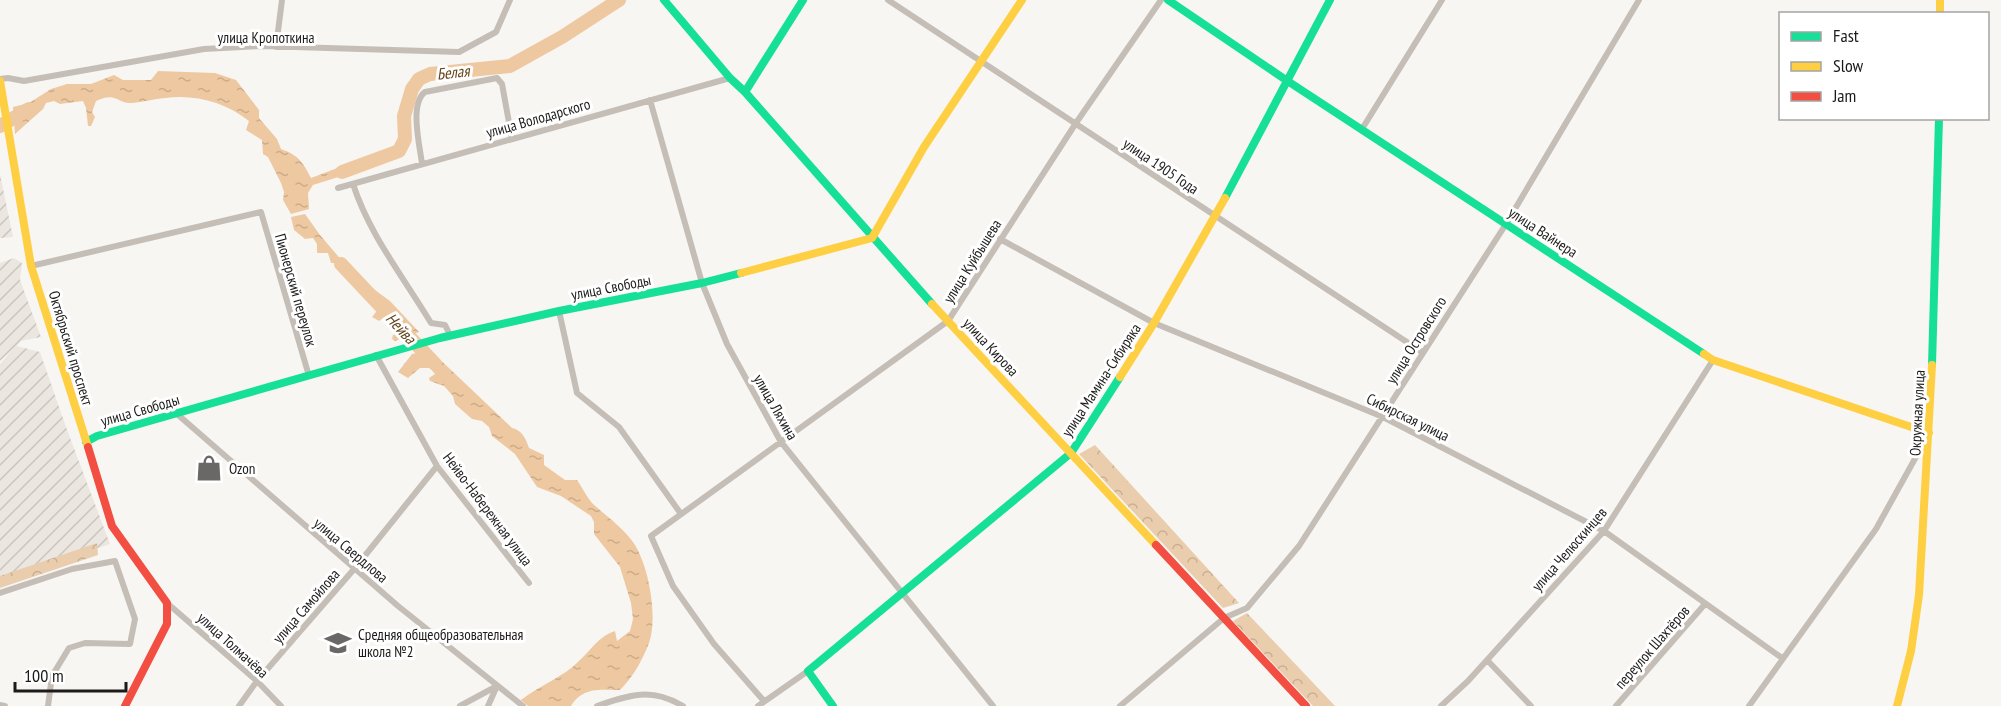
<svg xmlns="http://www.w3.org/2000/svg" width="2001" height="706" font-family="'PT Sans Narrow',sans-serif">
<defs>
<pattern id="industrial-furrows" width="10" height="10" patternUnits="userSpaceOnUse" patternTransform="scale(1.5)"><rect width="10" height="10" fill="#ebe6df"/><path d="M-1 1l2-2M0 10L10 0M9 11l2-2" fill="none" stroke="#c9c5bf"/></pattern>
<pattern id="forest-crowns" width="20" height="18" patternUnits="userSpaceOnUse" patternTransform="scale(1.5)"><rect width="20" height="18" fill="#eacdad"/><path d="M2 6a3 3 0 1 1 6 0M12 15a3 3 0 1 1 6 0" fill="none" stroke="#c8af94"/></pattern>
<pattern id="water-ripples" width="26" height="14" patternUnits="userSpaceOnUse" patternTransform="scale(1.5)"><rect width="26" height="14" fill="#eec8a0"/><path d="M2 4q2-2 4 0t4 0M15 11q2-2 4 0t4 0" fill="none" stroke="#ccab89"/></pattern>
</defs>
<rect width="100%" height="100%" fill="#f8f6f3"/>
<path fill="url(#industrial-furrows)" d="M0,174L13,237L0,238Z
M14,258L22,263L20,280L41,337L21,341L17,346L40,352L66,427L110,544L0,582V364L13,349L0,361V263Z"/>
<path fill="url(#forest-crowns)" d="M1095,445L1239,603L1223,608L1079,454Z
M97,543L98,555L0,588V576Z
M1247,613L1335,706H1313L1233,621Z"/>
<path fill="url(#water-ripples)" d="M158,71L215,73L236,80L259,110V118L277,139L281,149C298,155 303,162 311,178L348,164L357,166L354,172L313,185L308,193L309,209L291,214L283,200L284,192L281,183L268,157L263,154L262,140L246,130L249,121C225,102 195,94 165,98C154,99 143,102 132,103C117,104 117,91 96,101L92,112L95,117L91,126H88L86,108L83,101L60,104L54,101L46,103L43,109L15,134L13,107L29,103L51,89L67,84H91L114,75L123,80H151Z
M305,214L320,235L355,276L348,279L341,272V266L336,263H331L328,253H317V244L313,238L305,239L294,230L291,217Z
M368,285L390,301L419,332L395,341L392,339L393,335L402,332L387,315L379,321L372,317L380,307L371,298H368L363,286Z
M430,350L512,428C522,430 526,439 529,448L544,455V465L565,480H577C582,487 586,496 592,503C606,516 624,528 635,545C649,568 658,617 649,643C642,661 633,677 620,690C599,690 583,687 571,706H528L521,700C540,685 562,678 579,661C591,650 599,636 615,631L617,641L630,631L633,619L631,603L620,567L594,534V522L591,516L561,496L537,487L515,454L492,436L489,427L482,421L472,419L455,404L453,396L444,386L430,381L429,378L435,374L430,368H420L408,378L398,372L412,354Z"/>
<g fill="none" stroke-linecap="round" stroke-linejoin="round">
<path stroke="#eec8a0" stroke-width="14" d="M0,126L29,109
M342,172L399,151L405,139L404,116L412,89L419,79L430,74L510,66L562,37L619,0
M341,264L435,364"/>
<path stroke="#c5beb7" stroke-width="6" d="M888,0L1422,352
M276,47L282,0
M0,79L8,78L24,81L204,49L261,46L459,52L496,32L510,0
M650,100L702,283L727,344L781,442L993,706
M1362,129L1442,0
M422,164C420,146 409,104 425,92L497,78L502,84L512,139
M353,184C369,234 404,278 431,323L445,325L450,335
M338,188L730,78
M1000,239L1154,323L1383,417L1604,531L1782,658
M31,266L261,212L309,376
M559,311L577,393L619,427L681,514
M376,355L437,466L529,583
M177,414L398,606L523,706
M0,593L72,569L115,561L135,619L130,644L85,643L69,648L52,676L48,706
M167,603L257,681L281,706
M1487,660L1531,706
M764,701L714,644L673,586L651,536L948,321L1076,123L1161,0
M0,705L5,706
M239,706L257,681L355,568L437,466
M460,706L497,686
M488,706L497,686
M597,706C629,695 651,687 683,706
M758,706L808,671
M1120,706L1224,618L1247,608L1299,546L1506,224L1639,0
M1441,706L1468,681L1604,531L1713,360
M1616,706L1705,604
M1749,706L1876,529L1927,437"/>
<path stroke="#16e098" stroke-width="8" d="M664,0L730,78L745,92L932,304
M1168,0L1286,80L1704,354
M745,92L803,0
M1225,198L1330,0
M1932,365L1939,118
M86,442L97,436L440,338L559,311L702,283L741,273
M833,706L808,671L1071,453L1120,377"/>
<path stroke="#ffcf43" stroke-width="8" d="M1940,0V14
M0,81L31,266L88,447
M741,273L872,238L924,147L1022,0
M932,304L1156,545
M1704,354L1713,360L1929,433
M1120,377L1154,323L1225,198
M1897,706L1911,651L1919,595L1932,365"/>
<path stroke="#f24e42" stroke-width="8" d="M88,447L112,526L167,603V624L125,706
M1156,545L1306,706"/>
</g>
<defs>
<g id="shop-bare" transform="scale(2.07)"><path d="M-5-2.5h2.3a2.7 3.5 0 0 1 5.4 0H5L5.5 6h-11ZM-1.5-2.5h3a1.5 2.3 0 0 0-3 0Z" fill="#696866" stroke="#fff" stroke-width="2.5" paint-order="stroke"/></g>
<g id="school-bare" transform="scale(2.07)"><path d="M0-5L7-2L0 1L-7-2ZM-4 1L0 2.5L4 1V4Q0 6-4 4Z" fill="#696866" stroke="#fff" stroke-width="2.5" paint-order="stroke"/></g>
</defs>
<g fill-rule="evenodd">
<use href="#shop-bare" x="209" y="468"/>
<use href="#school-bare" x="338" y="643"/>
</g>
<g text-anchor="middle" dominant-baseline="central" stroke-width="6" stroke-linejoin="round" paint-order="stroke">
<g font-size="15" fill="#1c1b1a" stroke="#fff">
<text x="266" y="37">улица Кропоткина</text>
<text transform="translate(538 118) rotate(-16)">улица Володарского</text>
<text transform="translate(1161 166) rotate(34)">улица 1905 Года</text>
<text transform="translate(1543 232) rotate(33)">улица Вайнера</text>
<text transform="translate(972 261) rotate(-58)">улица Куйбышева</text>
<text transform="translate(611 287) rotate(-11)">улица Свободы</text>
<text transform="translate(296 290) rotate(74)">Пионерский переулок</text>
<text transform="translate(1416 340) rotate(-58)">улица Островского</text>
<text transform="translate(991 347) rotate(47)">улица Кирова</text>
<text transform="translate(71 348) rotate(73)">Октябрьский проспект</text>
<text transform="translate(1101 380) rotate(-57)">улица Мамина-Сибиряка</text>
<text transform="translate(776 407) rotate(60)">улица Ляхина</text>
<text transform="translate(140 410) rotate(-16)">улица Свободы</text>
<text transform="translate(1917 413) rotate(-87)">Окружная улица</text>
<text transform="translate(1408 417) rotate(26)">Сибирская улица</text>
<text transform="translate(488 509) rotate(53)">Нейво-Набережная улица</text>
<text transform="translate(1569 549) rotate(-49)">улица Челюскинцев</text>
<text transform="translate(351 550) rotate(40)">улица Свердлова</text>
<text transform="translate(306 606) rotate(-49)">улица Самойлова</text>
<text transform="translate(233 645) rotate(42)">улица Толмачёва</text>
<text transform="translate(1652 647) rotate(-49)">переулок Шахтёров</text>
</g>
<g font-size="15" fill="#1c1b1a" stroke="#fff" text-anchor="start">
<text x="229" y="468">Ozon</text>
<text x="358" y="634">Средняя общеобразовательная<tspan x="358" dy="17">школа №2</tspan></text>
</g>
<g font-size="16" font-style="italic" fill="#654217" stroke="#fff">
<text transform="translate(453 72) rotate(-6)">Белая</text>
<text transform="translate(401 328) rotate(47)">Нейва</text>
</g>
</g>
<rect x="1779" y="12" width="210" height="108" fill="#ffffff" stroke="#a4a4a3" stroke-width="1.5"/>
<rect x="1791" y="32" width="30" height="9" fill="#16e098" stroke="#a4a4a3" stroke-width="1.5"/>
<text x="1833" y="42" font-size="18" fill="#1c1b1a">Fast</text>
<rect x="1791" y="62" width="30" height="9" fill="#ffcf43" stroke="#a4a4a3" stroke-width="1.5"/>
<text x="1833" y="72" font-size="18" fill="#1c1b1a">Slow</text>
<rect x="1791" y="92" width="30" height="9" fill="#f24e42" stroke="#a4a4a3" stroke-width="1.5"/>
<text x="1833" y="102" font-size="18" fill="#1c1b1a">Jam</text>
<path d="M15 682v9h111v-9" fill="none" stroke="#1c1b1a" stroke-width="3"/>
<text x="24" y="682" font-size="18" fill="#1c1b1a" stroke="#ffffff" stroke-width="4.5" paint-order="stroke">100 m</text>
</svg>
